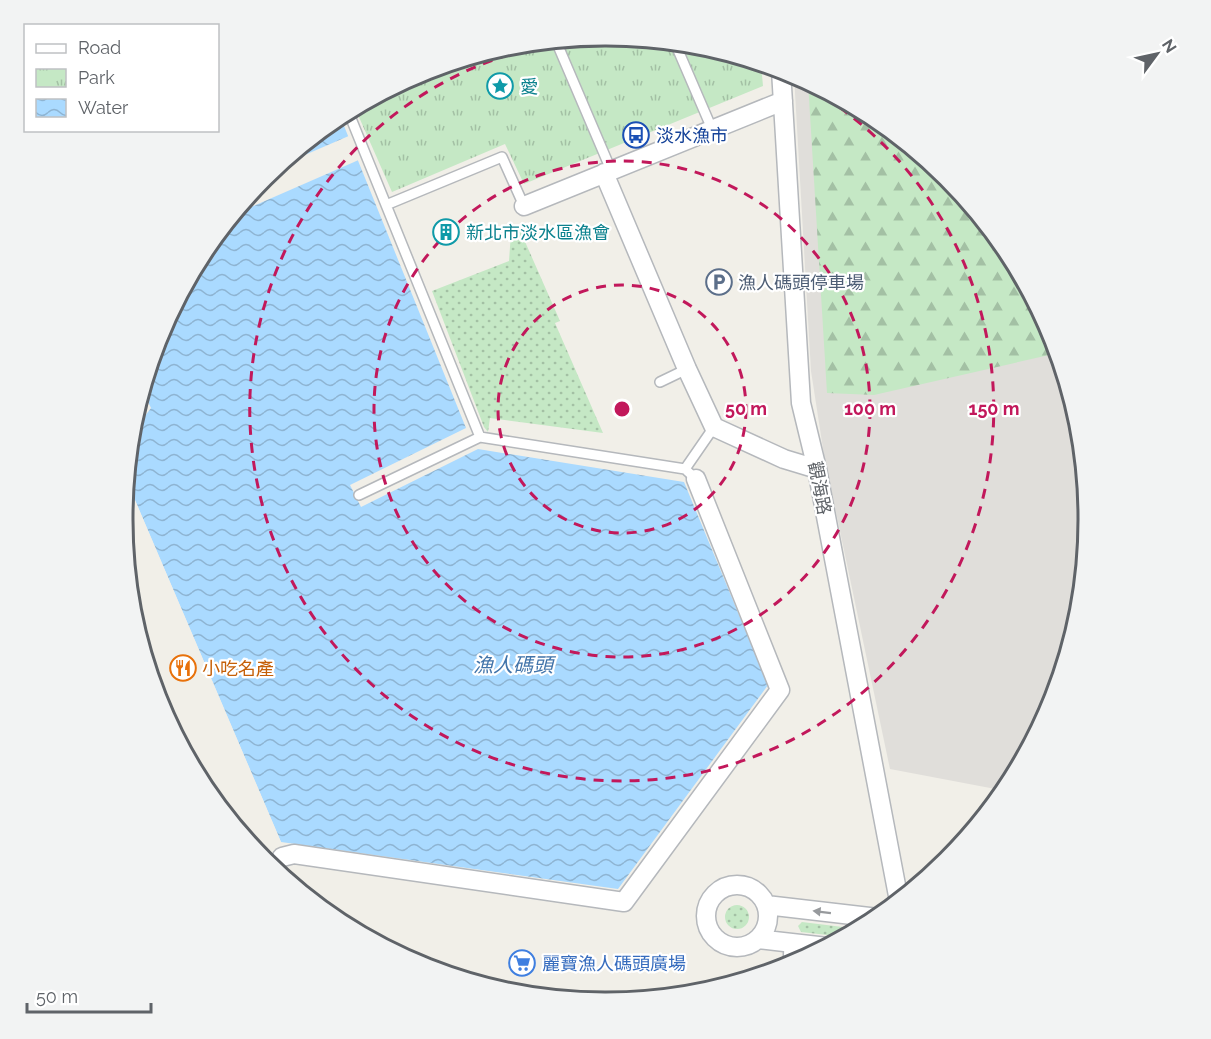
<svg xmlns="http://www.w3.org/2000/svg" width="1211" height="1039" font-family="Raleway,'Noto Sans TC',sans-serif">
<defs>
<pattern id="grass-dots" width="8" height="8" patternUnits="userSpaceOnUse" patternTransform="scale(1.5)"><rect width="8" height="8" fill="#c5e8c5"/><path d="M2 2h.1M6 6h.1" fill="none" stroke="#a3c0a4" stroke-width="1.8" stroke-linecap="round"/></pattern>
<pattern id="forest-firs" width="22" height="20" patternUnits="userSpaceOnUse" patternTransform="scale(1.5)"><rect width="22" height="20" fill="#c5e8c5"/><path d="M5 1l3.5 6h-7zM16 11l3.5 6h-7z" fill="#a3c0a4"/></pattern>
<pattern id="park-tufts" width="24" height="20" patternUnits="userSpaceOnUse" patternTransform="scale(1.5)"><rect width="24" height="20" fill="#c5e8c5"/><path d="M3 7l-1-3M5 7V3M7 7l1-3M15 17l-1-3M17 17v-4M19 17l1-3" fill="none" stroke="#a3c0a4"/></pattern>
<pattern id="water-waves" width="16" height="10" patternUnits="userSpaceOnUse" patternTransform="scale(1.5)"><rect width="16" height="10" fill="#aadaff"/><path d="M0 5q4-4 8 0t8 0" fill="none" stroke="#8eb4d2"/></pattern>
</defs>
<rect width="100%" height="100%" fill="#f1efe8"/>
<path fill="#e0deda" d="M794,75L874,118L1052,335L1080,426L1089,520L1080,614L1052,705L1006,791L890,769L824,455L811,371Z"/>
<path fill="url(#grass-dots)" d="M519,228L560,321L555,323L603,433L490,418L488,432L484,427L432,291L509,261L511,233Z
M725 917a12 12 0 1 1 24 0a12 12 0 1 1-24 0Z
M802,922L859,929H860L845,937L801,932L798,926Z"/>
<path fill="url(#forest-firs)" d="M808,82L874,118L948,178L1008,251L1052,335L1058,353L874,395L827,393Z"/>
<path fill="url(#park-tufts)" d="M606,36L700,45L761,64L763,86L524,184L505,144L392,192L355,108L421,73L512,45Z"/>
<path fill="url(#water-waves)" d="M340,116L466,428L350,485L361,507L478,449L684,482L768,685L618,889L281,842L126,479L130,436L151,408L142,389L159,334L204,251L264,177Z
M140,642L204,789L159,704Z"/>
<path fill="#f1efe8" d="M351,135L361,159L233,215L264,177L277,167Z
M126,479L281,842L279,844L125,485Z
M139,639L142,640L207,787L206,791Z"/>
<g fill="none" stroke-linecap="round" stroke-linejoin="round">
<g stroke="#b5b8bc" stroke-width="12">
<path id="lane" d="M556,41L611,170
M675,43L712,129
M348,111L480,437
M386,205L502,157L524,206
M660,382L687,369
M685,469L714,427
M359,495L480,437L685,469L696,479
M788,967L789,943"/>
</g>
<g stroke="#b5b8bc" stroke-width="21">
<path id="street" d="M781,70L801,403L817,469L899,901
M604,173L687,369L714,427L784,459L817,469
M524,206L783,101
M282,857L294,854L624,902L780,690L696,479
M706 916a31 31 0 1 1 62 0a31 31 0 1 1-62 0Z
M766,905L878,918
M758,939L827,947"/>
</g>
<use href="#lane" stroke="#fff" stroke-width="9"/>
<use href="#street" stroke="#fff" stroke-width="18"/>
</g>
<defs><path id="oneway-solid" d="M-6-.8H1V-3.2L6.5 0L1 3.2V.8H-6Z" transform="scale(1.5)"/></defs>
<use fill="#979a9d" href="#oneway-solid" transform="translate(822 912) rotate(-173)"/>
<g fill="none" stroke="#c2185b" stroke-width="3" stroke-dasharray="10 8">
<circle cx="622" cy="409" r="124"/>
<circle cx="622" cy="409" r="248"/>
<path d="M761 64A372 372 0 1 1 616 37"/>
</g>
<defs>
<g id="sight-ring" transform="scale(1.35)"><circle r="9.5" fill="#fff" stroke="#0f9aa8" stroke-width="1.5"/><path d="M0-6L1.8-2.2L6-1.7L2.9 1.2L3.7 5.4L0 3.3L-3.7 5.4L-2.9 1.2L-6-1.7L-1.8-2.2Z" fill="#0f9aa8"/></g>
<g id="bus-ring" transform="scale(1.35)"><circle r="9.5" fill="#fff" stroke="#1a4fb4" stroke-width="1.5"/><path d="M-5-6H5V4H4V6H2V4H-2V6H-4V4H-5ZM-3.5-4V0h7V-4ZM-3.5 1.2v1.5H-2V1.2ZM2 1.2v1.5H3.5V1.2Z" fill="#1a4fb4"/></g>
<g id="building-ring" transform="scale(1.35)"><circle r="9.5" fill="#fff" stroke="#0f9aa8" stroke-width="1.5"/><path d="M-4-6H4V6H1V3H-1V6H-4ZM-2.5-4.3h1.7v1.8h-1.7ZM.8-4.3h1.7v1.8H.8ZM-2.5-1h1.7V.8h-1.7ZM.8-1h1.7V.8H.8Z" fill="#0f9aa8"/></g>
<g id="parking-ring" transform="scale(1.35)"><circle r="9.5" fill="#fff" stroke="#5c6f8a" stroke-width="1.5"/><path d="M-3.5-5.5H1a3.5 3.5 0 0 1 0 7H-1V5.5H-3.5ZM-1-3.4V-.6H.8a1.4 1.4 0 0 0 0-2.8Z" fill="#5c6f8a"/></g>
<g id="restaurant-ring" transform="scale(1.35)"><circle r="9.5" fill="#fff" stroke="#e8710a" stroke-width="1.5"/><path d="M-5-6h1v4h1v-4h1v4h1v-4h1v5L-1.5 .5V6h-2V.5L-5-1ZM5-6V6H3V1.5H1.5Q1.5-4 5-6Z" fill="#e8710a"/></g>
<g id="supermarket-ring" transform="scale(1.35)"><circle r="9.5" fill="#fff" stroke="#3f7fe0" stroke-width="1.5"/><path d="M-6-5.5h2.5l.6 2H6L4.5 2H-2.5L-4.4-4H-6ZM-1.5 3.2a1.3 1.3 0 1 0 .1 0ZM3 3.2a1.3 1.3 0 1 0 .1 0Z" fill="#3f7fe0"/></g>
</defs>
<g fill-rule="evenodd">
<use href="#sight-ring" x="500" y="86"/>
<use href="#bus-ring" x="636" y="135"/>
<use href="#building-ring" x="446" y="232"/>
<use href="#parking-ring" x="719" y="282"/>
<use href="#restaurant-ring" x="183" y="668"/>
<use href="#supermarket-ring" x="522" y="963"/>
</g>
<g text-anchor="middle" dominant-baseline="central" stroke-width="4.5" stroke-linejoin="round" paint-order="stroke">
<g font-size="18" fill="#0d838f" stroke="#fff" text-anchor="start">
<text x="520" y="86">愛</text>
<text x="466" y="232">新北市淡水區漁會</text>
</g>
<g font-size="18" fill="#164399" stroke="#fff" text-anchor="start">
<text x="656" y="135">淡水漁市</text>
</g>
<g font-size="18" fill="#4e5e75" stroke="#fff" text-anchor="start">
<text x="738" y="282">漁人碼頭停車場</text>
</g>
<g font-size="18" fill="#5f6368" stroke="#fff">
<text transform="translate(820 488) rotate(79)">觀海路</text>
</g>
<g font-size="18" fill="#c56008" stroke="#fff" text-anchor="start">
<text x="202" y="668">小吃名產</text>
</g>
<g font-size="18" fill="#366cbe" stroke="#fff" text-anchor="start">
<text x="542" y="963">麗寶漁人碼頭廣場</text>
</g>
<g font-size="20" font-style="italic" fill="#4174aa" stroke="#fff">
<text x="513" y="665">漁人碼頭</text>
</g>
</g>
<path d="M0 0H1211V1039H0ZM605 46H606A472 472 0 0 1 1078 518V520A472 472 0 0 1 606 992H605A472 472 0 0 1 133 520V518A472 472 0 0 1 605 46Z" fill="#f2f3f3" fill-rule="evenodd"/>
<path fill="none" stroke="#5f6368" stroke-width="3" d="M605 46H606A472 472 0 0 1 1078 518V520A472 472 0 0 1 606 992H605A472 472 0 0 1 133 520V518A472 472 0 0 1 605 46Z"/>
<circle cx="622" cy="409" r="9" fill="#c2185b" stroke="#fff" stroke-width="3"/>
<g font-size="18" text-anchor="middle" font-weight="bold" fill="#c2185b" stroke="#fff" stroke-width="4.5" stroke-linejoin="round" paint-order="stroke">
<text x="746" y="415">50 m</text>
<text x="870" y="415">100 m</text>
<text x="994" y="415">150 m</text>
</g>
<rect x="24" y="24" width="195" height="108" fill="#ffffff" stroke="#bfc1c3" stroke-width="1.5"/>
<rect x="36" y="44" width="30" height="9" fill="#ffffff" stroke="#bfc1c3" stroke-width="1.5"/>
<text x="78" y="54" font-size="18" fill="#5f6368">Road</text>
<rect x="36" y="69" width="30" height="18" fill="url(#park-tufts)" stroke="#bfc1c3" stroke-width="1.5"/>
<text x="78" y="84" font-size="18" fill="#5f6368">Park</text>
<rect x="36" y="99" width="30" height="18" fill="url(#water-waves)" stroke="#bfc1c3" stroke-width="1.5"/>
<text x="78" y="114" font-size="18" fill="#5f6368">Water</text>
<g transform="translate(1157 54) rotate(57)" stroke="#ffffff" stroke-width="4.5" paint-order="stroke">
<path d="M0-4.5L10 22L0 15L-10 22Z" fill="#5f6368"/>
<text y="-9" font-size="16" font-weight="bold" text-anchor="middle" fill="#5f6368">N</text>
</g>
<path d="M27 1003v9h124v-9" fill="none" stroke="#5f6368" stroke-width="3"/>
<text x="36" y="1003" font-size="18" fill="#5f6368" stroke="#ffffff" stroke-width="4.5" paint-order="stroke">50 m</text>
</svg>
